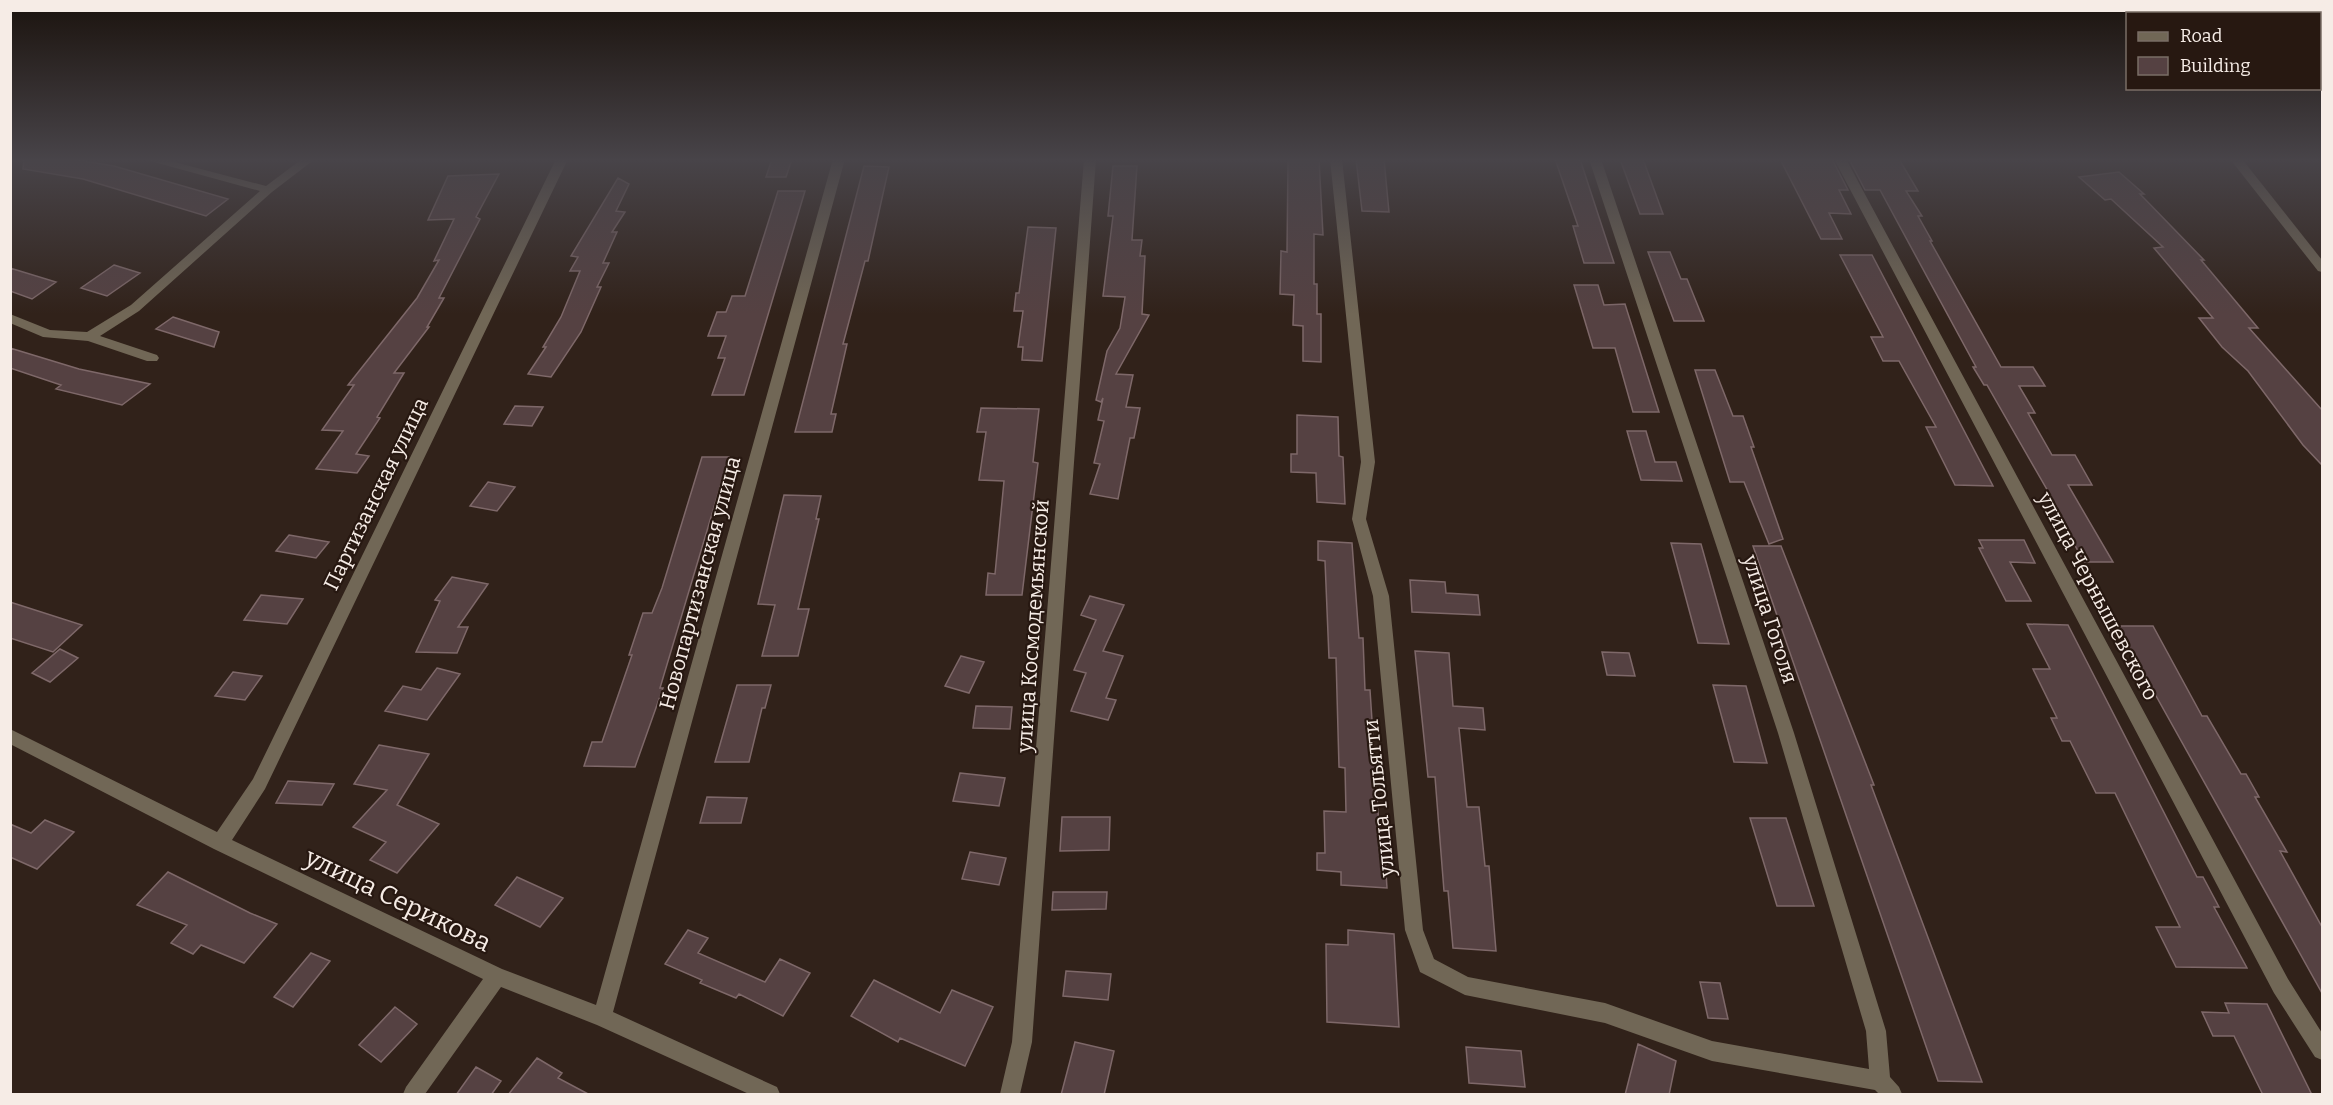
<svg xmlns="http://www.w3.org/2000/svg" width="2333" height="1105" font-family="Bitter,serif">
<rect width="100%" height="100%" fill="#31221a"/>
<path fill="#554142" stroke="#7e6869" stroke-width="1.5" d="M24,159H72L114,166L228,199L206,216L83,179L23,169Z
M772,159H792L786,177H766Z
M1288,159H1319L1323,235L1314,234V284H1317V314H1321V362L1303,361V326L1293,325L1294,295L1280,294L1281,251L1287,252Z
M1356,159H1384L1389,212L1362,211Z
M1555,159H1580L1614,263H1584L1573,226H1578Z
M1620,159H1643L1663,214H1640Z
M1780,159H1832L1848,190H1839L1851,214L1829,213L1842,239H1821Z
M1849,159H1899L1918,191H1906L1922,216H1918L1932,241H1930L2001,367H2033L2045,386H2019L2035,413H2028L2052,455H2075L2092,485H2068L2113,562H2084L2054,507H2057L1987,385H1984L1973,367H1976L1880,190H1865Z
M864,166L889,167L868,261H865L843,344H847L831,414H836L832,432H795Z
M1113,166H1137L1132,240H1142L1140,256H1145L1142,314L1149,315L1116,374L1133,375L1126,407L1140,408L1134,438H1130L1118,499L1090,494L1100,464L1094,463L1104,421L1098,420L1103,398L1101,402L1096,400L1107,351L1120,328L1125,297L1103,296L1113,216H1108Z
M2119,172L2144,194H2140L2204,260H2201L2258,328H2249L2322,410V465L2303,445L2248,371L2222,347L2199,318H2213L2154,248L2163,247L2111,199L2105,200L2079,177Z
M499,174L476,217L480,219L439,298H444L427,327H429L394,373H404L377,417L380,418L356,454L369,456L357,473L316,469L343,431L322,430L354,385H348L417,298L439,260L434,261L454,219L428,220L448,176Z
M618,178L629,184L616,211L625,212L612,232H617L603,263H609L597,287H601L581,332L551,377L528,374L546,347H543L561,317L580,271H570L578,257L571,256Z
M778,191H805L744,395H712L725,358H718L726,336H708L717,312H726L732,296H745Z
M1028,227L1056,228L1042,361L1022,360L1023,347H1018L1023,311H1014L1016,293H1019Z
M1648,252H1670L1681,279H1687L1704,321H1674Z
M1840,255H1872L1993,486L1955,485L1926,427H1936L1899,361H1883L1871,337H1883Z
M114,265L140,273L107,296L81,288Z
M10,268L56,282L32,299L10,291Z
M1574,285H1598L1604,305L1625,304L1659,412H1633L1615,348H1593Z
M173,317L219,332L214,347L156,329Z
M10,348L79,369L150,384L122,405L56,389L61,385L10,368Z
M1695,370H1715L1733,416H1743L1754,447H1751L1783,539L1769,544L1744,482H1730Z
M515,406L543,407L532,426L504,424Z
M981,408L1039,409L1033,462L1038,463L1022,595H986L988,573L995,574L1004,481L979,480L986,432H977Z
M1297,415L1338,417L1339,456L1343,457L1345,504L1317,502L1316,473L1291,472V454H1297Z
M1627,431H1646L1655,462H1676L1682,481L1641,480Z
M702,457H729L660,688H663L635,767L584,766L592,742H602L632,655H629L643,613H652L662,588Z
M488,482L515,487L497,511L470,506Z
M784,495L821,496L816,519H819L798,609H809L798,656H762L775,605L758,604Z
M289,535L329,542L316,558L276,551Z
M1979,540H2024L2035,563L2010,562L2031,601H2006L1979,548H1983Z
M1318,541L1352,543L1359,638H1363L1365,690H1370L1381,857H1385L1387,888L1341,885V872L1317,870V853H1325L1324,811L1346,812L1345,768L1339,767L1336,658H1329L1325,561L1318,560Z
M1671,543L1701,544L1729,644L1698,643Z
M1753,546H1781L1874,785H1871L1982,1082L1938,1081Z
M452,577L488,584L458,627H468L457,653L416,652L440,601L435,600Z
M1410,580L1445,582L1446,593L1478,595L1480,615L1412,612Z
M261,595L303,599L287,624L244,620Z
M1090,596L1124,605L1103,651L1123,656L1106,698L1116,700L1108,720L1071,711L1086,673L1074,670L1096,620L1081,615Z
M10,602L82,625L53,652L10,638Z
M2027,624L2068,625L2197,877H2203L2219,907H2214L2247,968L2176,967L2156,927H2180L2115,793H2096L2070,741H2062L2051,718H2057L2033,669H2050Z
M2117,626H2153L2202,716H2207L2241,774H2246L2259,797H2255L2287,852L2280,851L2322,927V993Z
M60,649L78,658L50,682L32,673Z
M1415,651L1449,653L1453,706L1483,708L1485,730L1459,728L1467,807H1479L1485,866H1489L1496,951L1453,948L1448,891H1444L1435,777H1428Z
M1602,652L1629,653L1635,676L1607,675Z
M961,656L984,662L969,693L945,686Z
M437,668L460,674L427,720L385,711L403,686L421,690Z
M233,672L262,676L245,700L215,696Z
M737,685H771L765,708H762L749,762H715Z
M1713,685L1746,686L1767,763L1734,762Z
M976,706L1012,707L1010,729L973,728Z
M379,745L429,754L397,805L439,824L397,873L370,860L386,842L353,827L387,790L354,784Z
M960,773L1005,778L999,806L953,801Z
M288,781L334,784L322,805L276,803Z
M707,797L747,798L741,823H700Z
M1062,817H1110L1109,850L1060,851Z
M1750,818H1786L1814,906H1777Z
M45,820L74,832L37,869L10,857V824L31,833Z
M970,852L1006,858L999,885L962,879Z
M168,872L250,913L277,924L244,963L201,945L193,954L171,943L187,925L137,905Z
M517,877L563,898L540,927L495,905Z
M1053,892H1107L1106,909L1052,910Z
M688,930L708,938L698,953L765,982L780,959L810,973L783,1016L739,994L736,998L700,983L702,980L665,964Z
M1348,930L1394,934L1399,1027L1327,1022L1326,944L1348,945Z
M311,953L330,961L293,1007L274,997Z
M1066,971L1111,974L1108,1000L1063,996Z
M874,980L940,1013L952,990L993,1007L965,1066L900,1038L898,1042L851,1016Z
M1700,982L1720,983L1728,1019L1708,1018Z
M2225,1003L2267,1004L2312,1095H2263L2234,1036H2213L2202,1012L2229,1013Z
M395,1007L417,1024L381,1062L359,1045Z
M1075,1042L1114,1051L1104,1095H1061Z
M1638,1044L1676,1061L1669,1095H1625Z
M1466,1047L1521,1051L1525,1087L1469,1083Z
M537,1058L562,1073L558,1078L590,1095H508Z
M476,1067L501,1081L491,1095H456Z"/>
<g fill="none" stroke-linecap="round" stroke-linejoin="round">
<path fill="#716756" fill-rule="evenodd" d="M143,159H163L266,186L302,159H315L272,192L139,311L100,336L157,355L159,358L157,361H147L88,341L43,337L10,323V314L50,330L87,332L131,305L260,191Z
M556,159H568L265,789L232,840L502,969L596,1005L833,159H845L613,1012L777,1087L780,1094H749L597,1025L501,987L425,1094H403L406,1087L483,979L214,849L10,744V729L217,832L253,779Z
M1084,159H1096L1032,1042L1020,1094H1000L1012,1042Z
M1330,159H1342L1375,462L1366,519L1389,596L1423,930L1434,959L1468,977L1605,1003L1712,1041L1869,1069L1866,1031L1778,733L1589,159H1601L1794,733L1886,1031L1890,1077L1899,1087L1902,1094H1879L1875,1090L1712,1061L1605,1023L1465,995L1420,972L1405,930L1373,596L1352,519L1361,462Z
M1834,159H1846L2288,979L2322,1033V1060L2315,1057L2274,993Z"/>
<path fill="#716756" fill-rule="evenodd" d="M2230,159H2242L2322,260V272L2318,271Z"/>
</g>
<linearGradient id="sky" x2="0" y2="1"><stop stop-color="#1b130e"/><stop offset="0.51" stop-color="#484449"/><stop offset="1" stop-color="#484449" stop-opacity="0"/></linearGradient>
<rect width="2333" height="314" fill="url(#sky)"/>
<g text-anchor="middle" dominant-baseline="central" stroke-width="4.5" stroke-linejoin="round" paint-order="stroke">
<g font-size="21" fill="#f6ece6" stroke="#271811">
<text transform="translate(376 494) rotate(-64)">Партизанская улица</text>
<text transform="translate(700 583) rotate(-75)">Новопартизанская улица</text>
<text transform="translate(2098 596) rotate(62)">улица Чернышевского</text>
<text transform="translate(1770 619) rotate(72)">улица Гоголя</text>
<text transform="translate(1033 626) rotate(-86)">улица Космодемьянской</text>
<text transform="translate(1379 798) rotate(-96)">улица Тольятти</text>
</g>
<g font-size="26" fill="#f6ece6" stroke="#271811">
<text transform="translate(398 900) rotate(26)">улица Серикова</text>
</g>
</g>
<rect width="2333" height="1105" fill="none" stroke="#f6ece6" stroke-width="24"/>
<rect x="2126" y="12" width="195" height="78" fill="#271811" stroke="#7a6d66" stroke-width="1.5"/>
<rect x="2138" y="32" width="30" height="9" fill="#716756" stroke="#7a6d66" stroke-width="1.5"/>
<text x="2180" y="42" font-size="18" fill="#f6ece6">Road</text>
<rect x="2138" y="57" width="30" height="18" fill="#554142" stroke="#7a6d66" stroke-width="1.5"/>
<text x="2180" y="72" font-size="18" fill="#f6ece6">Building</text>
</svg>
